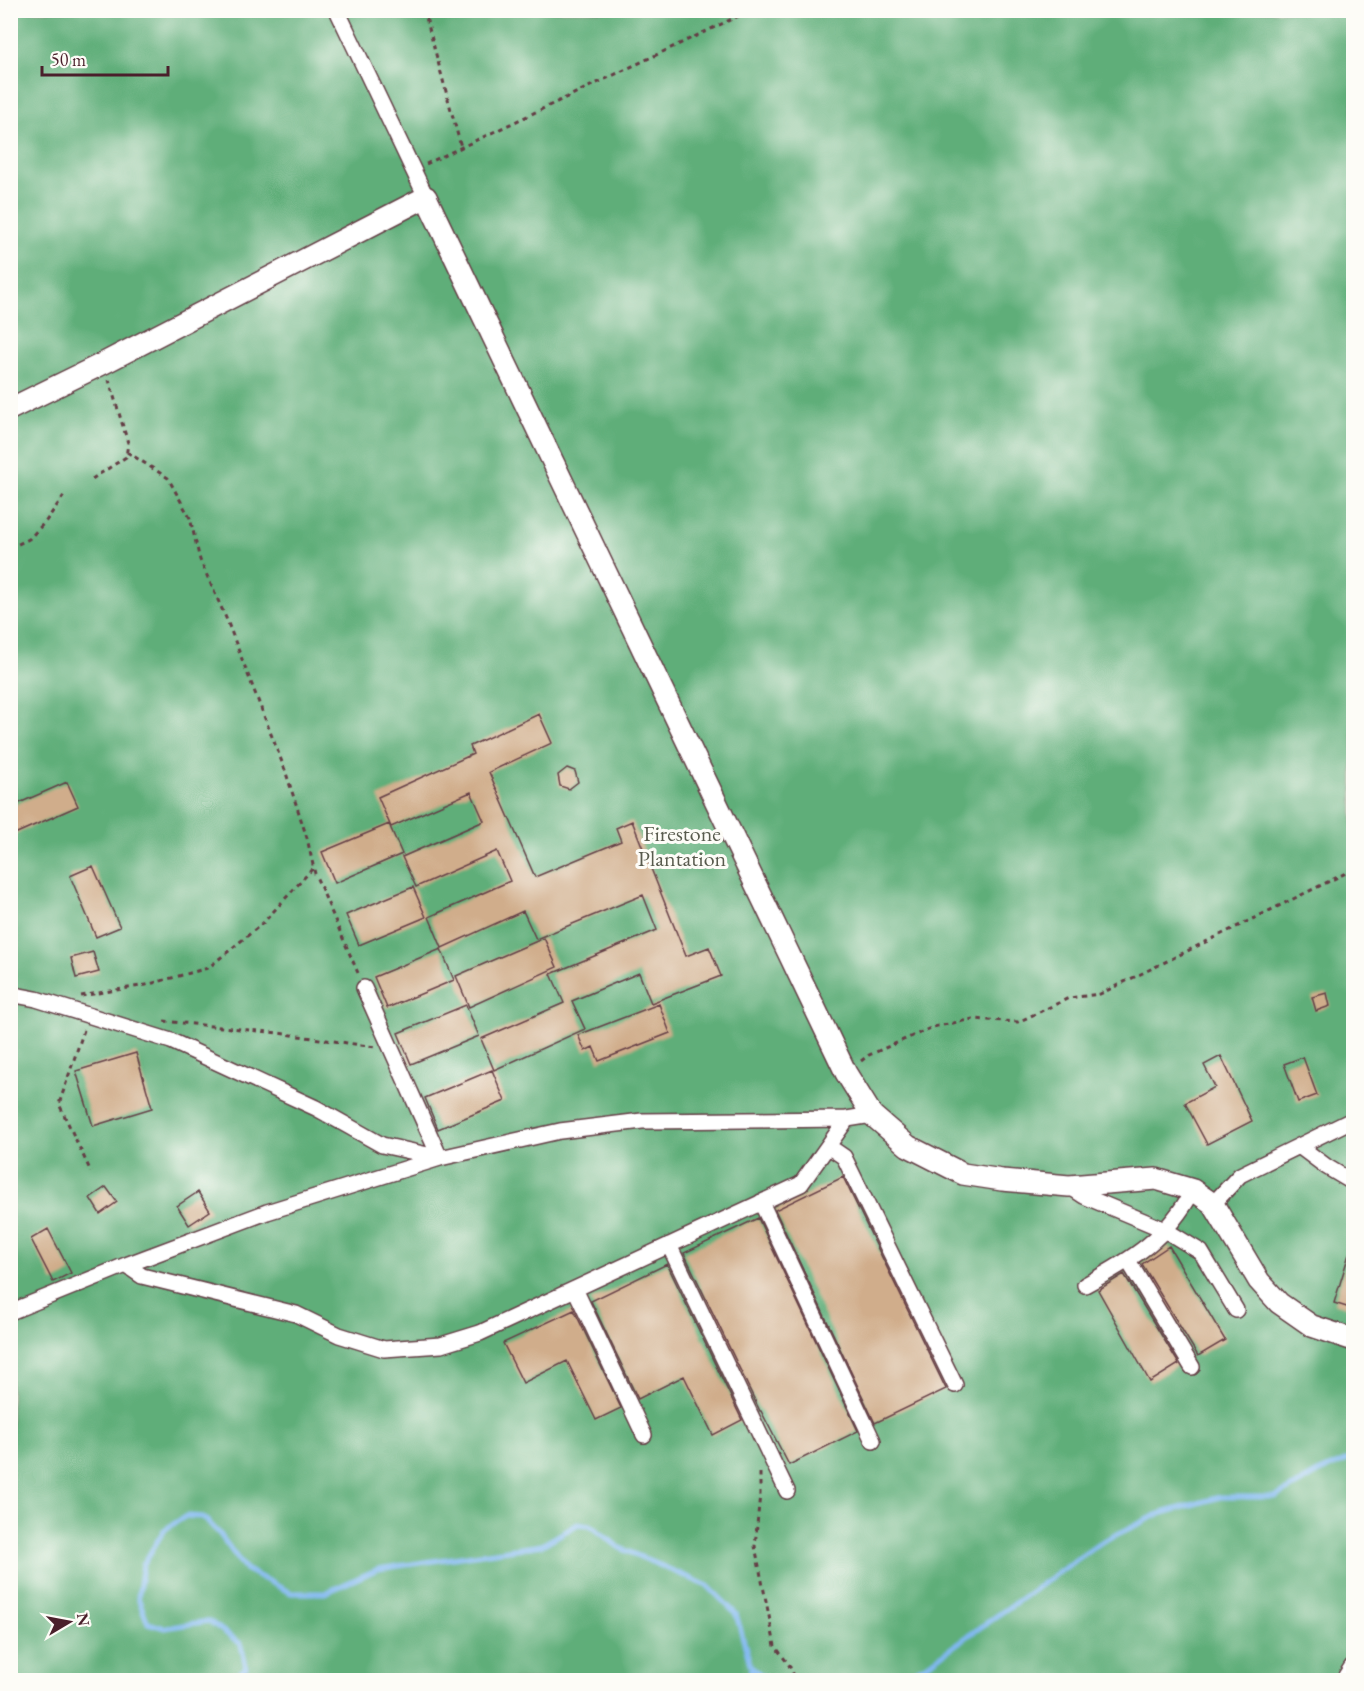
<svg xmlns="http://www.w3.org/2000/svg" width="1364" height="1691" font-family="'EB Garamond',serif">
<rect width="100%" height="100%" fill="#fdfcf7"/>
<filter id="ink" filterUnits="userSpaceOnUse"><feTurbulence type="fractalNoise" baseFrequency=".0167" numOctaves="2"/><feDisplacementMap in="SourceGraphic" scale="12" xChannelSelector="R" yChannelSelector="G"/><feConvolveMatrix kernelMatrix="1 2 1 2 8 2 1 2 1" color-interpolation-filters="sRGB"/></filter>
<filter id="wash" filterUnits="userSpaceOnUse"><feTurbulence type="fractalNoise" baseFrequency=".008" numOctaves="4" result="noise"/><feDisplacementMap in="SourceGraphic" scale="24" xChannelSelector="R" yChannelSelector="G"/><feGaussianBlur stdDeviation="1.35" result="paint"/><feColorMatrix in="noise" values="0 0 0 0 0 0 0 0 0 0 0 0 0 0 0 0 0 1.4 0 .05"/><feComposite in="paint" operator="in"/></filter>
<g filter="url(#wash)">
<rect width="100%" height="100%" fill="#f8ecdb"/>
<path fill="#5fae79" stroke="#546652" stroke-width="1.5" d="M11,11H1353V1680H11Z"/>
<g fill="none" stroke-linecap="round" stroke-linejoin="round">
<path stroke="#80b8f0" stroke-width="5" d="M751,1667L768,1680
M233,1680L246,1667L241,1644L209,1621L165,1628L148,1623L138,1598L143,1565L164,1530L186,1516L203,1517L219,1533L245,1569L291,1593H325L378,1569L542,1545L578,1524L590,1525L620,1548L708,1586L736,1614L751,1667L750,1680
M899,1680L934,1660L1103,1541L1159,1514L1220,1497H1276L1318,1473L1354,1457"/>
</g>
<g id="blocks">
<path fill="#d0ad8b" d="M539,714L552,743L489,772L535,877L621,841L616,828L632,821L686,956L709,947L721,976L651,1003L639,973L572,1001L585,1029L494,1070L481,1039L564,1003L551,974L657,930L643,895L536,939L523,911L442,948L429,917L510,881L497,851L416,887L402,857L484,821L471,792L391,827L378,797L473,754L470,746Z
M567,768L575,771L578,782L569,789L560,786L558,775Z
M67,782L78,806L10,836V807Z
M389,824L402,854L335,883L322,852Z
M93,866L120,927L96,937L70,876Z
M413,887L426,917L359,945L346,915Z
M544,938L557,967L469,1007L456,976Z
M441,949L454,980L387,1008L374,977Z
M93,952L99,972L76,978L71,958Z
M1327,993L1330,1006L1316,1011L1312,997Z
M659,1004L670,1033L599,1061L593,1047L585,1051L578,1035Z
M466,1005L479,1036L411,1064L398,1033Z
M136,1053L152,1108L93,1126L76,1071Z
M1221,1056L1252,1121L1207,1144L1185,1103L1215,1087L1204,1065Z
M1303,1057L1317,1095L1298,1102L1284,1064Z
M492,1070L505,1101L438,1129L425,1098Z
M843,1177L946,1389L875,1423L775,1210Z
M106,1187L117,1202L100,1214L90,1198Z
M198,1192L210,1211L189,1225L177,1206Z
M758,1218L858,1431L789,1465L761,1411H760L684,1253Z
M48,1229L71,1273L53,1282L31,1239Z
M1169,1246L1225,1340L1198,1356L1142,1264Z
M1350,1251H1353V1309L1334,1303Z
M667,1264L742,1420L713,1435L684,1376L638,1399L591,1301Z
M1124,1274L1179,1364L1150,1382L1098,1290Z
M574,1310L621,1408L596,1420L567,1361L523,1383L503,1343Z"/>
</g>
</g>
<g filter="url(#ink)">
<use href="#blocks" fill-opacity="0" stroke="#643e45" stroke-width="1.5"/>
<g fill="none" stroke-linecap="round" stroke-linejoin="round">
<g stroke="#643e45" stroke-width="18">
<path id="street" d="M337,10L426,197
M364,988L440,1158
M10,994L36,999L171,1041L316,1108L382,1145L437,1157
M828,1146L844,1157L955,1385
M1299,1146L1327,1167L1354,1183
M1069,1186L1084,1196L1165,1230L1201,1252L1236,1310
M761,1202L873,1441
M1213,1204L1240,1175L1354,1119
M669,1245L787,1491
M1129,1262L1192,1367
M126,1265L142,1276L296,1314L339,1335L384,1349L441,1345L480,1333L801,1184L847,1119L872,1115
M1085,1285C1131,1260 1168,1238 1193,1190
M575,1289L644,1435
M10,1312L126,1265L267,1212L440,1158L560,1131L642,1121L847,1119"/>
</g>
<g stroke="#643e45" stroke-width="24">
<path id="secondary" d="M10,409L104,363L426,197L846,1073L872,1115L908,1146L963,1174L1002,1180L1069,1186L1156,1179L1193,1190L1213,1204L1259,1281L1279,1303L1312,1326L1354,1340
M1347,1680L1354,1669"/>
</g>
<path stroke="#643e45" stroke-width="3" stroke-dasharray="4.5 4.5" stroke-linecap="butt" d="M424,10L461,147
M426,164L751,10
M127,452L168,478L190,518L200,560L226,618L285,770L307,838L315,874L358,973
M92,479L126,457L128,443L109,380
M10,548L29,539L46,521L65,494
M81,996L146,985L208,968L263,923L314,867
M164,1021L278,1033L375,1047
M84,1030L59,1104L91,1172
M861,1061L869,1055L933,1027L973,1019L1018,1022L1069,998L1100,994L1354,869
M760,1473V1494L755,1546L775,1646L789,1665L796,1680"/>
<use href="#street" stroke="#fff" stroke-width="15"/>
<use href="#secondary" stroke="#fff" stroke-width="21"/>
</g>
</g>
<g text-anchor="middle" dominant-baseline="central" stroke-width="6" stroke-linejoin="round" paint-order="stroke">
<g font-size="22" fill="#595b4e" stroke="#fdfcf7">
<text x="682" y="833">Firestone<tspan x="682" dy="25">Plantation</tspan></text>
</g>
</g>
<rect width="1364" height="1691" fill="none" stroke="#fdfcf7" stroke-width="36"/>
<g transform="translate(69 1622) rotate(80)" stroke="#fdfcf7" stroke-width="4.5" paint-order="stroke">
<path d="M0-4.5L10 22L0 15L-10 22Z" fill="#4a1f2b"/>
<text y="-9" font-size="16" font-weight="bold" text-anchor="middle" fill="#4a1f2b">N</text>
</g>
<path d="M42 66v9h126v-9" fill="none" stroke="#4a1f2b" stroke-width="3"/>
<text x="51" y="66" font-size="18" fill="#4a1f2b" stroke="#fdfcf7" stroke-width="4.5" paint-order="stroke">50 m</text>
</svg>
